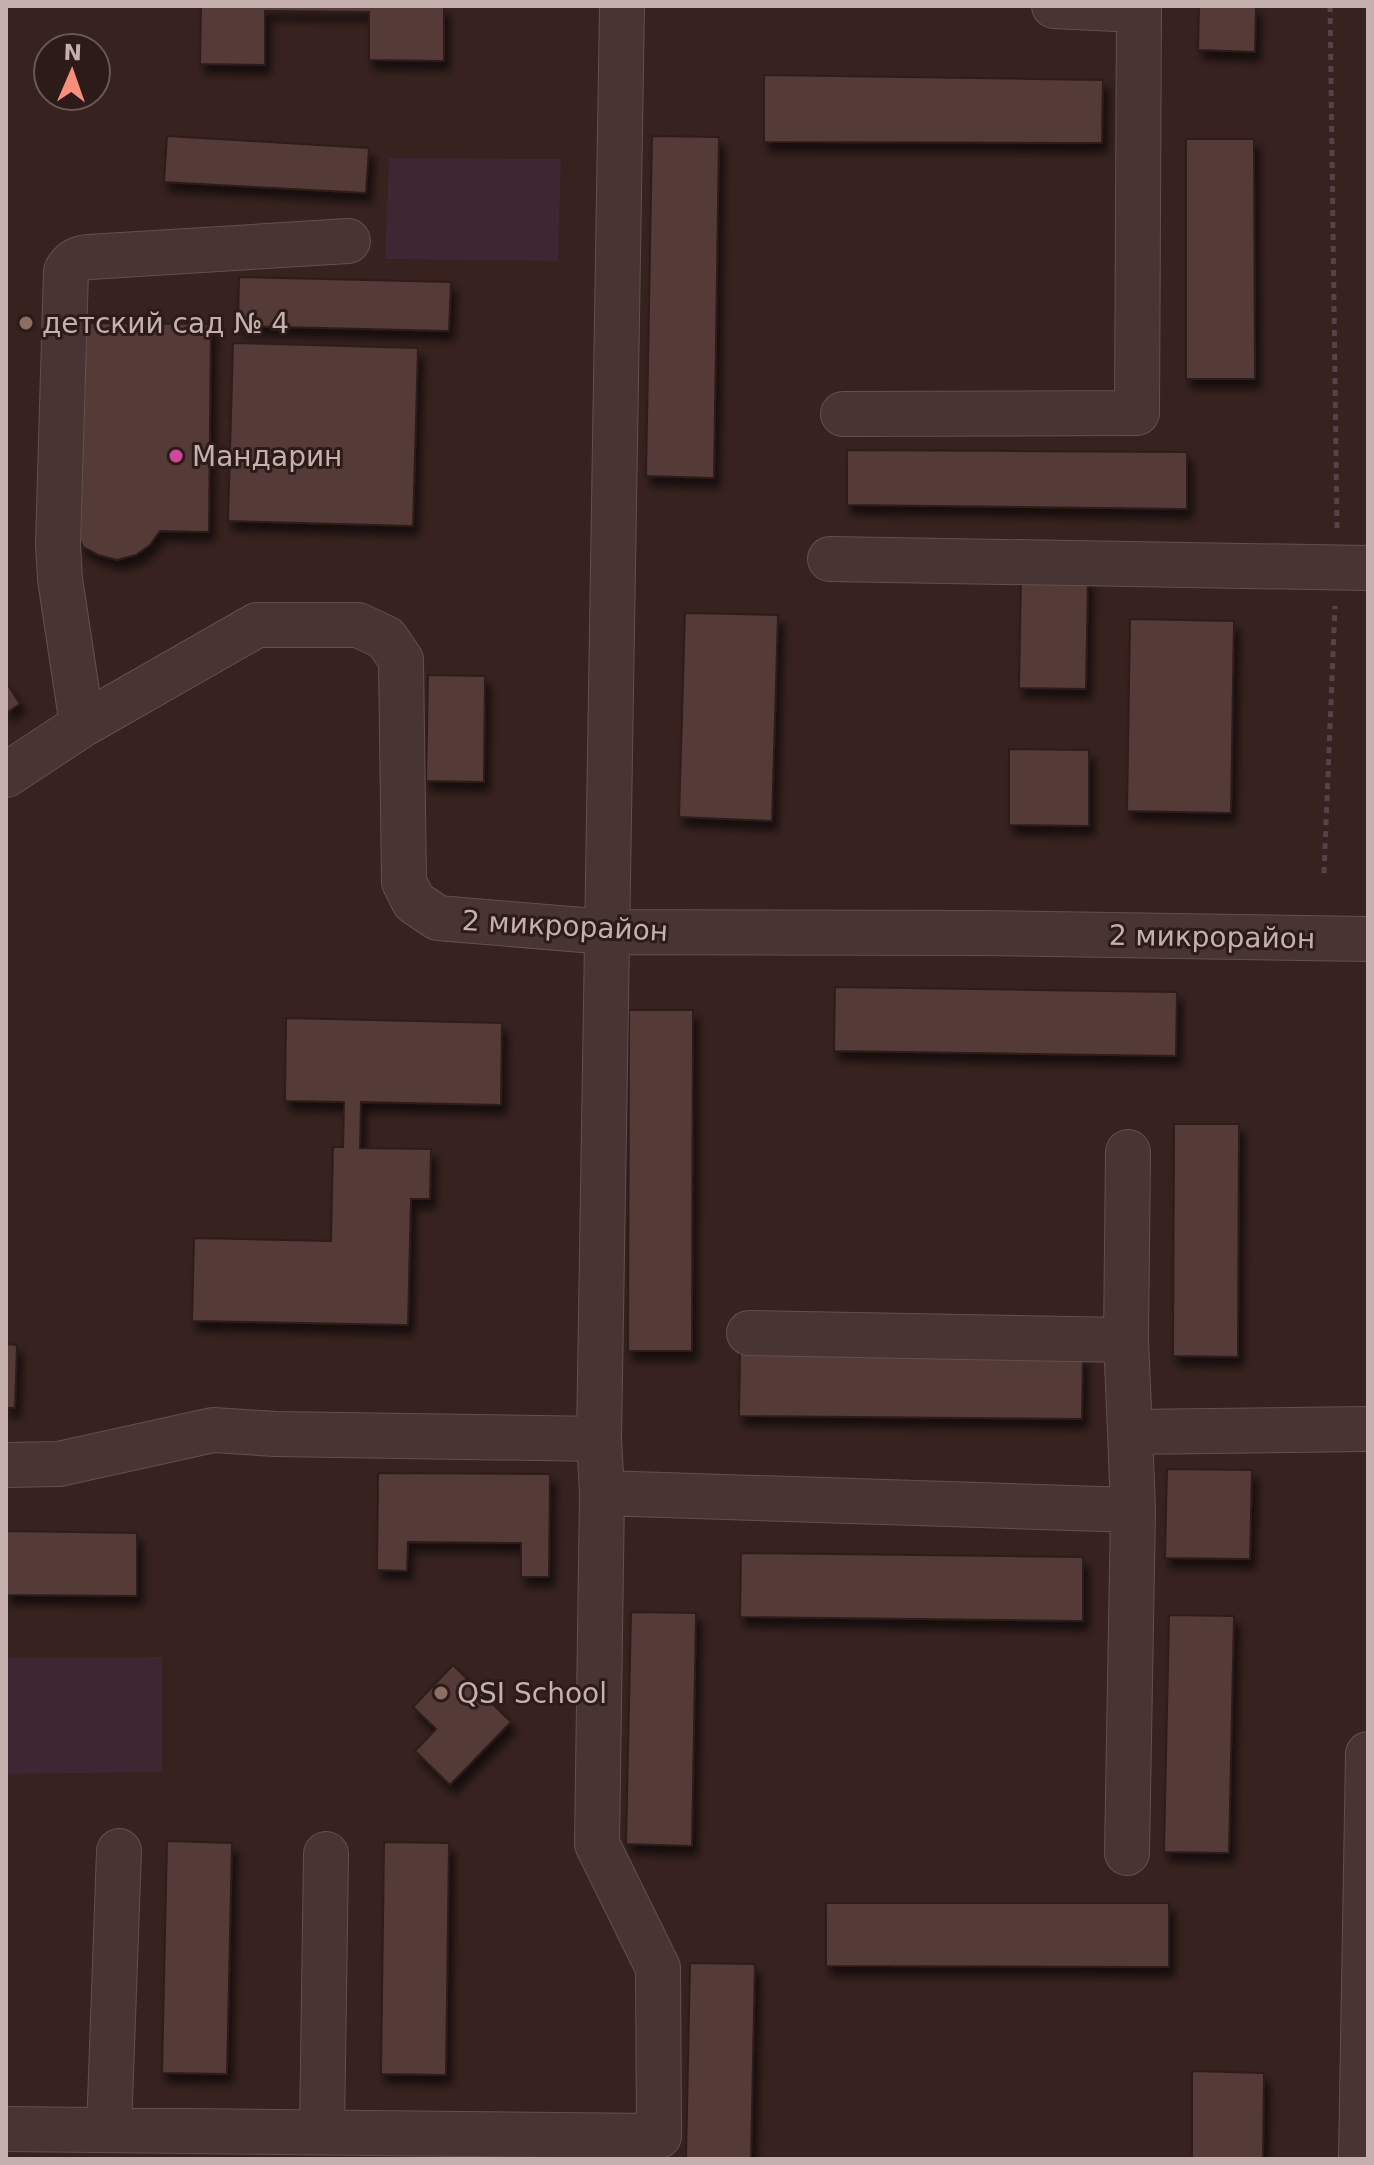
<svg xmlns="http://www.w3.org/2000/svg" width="1374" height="2165" font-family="'DejaVu Sans',sans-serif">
<defs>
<filter id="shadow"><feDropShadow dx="5" dy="9" stdDeviation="4" flood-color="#0009"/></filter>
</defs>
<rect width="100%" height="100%" fill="#37221f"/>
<path fill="#3e2633" d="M389,158L561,159L558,261L385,259Z
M162,1657V1772L6,1774V1658Z"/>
<path fill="#553b38" stroke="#2e1d1a" stroke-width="2" filter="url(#shadow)" d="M201,6H444V61L369,60V12L265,11V65L200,64Z
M1199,6H1256L1255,52L1198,50Z
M764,75L1103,80L1102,143L764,142Z
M167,136L369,148L366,193L164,182Z
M652,136L719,137L714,478L646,476Z
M1186,139H1254L1255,379H1186Z
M239,277L451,282L449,331L238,326Z
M77,323L211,324L209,532L160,531L150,545L136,555L117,560L98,555L83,547L76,531Z
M233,343L418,348L413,526L228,521Z
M847,450L1187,452V509L847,505Z
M1021,577L1088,578L1086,689L1019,688Z
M685,613L778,615L772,821L679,817Z
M1130,619L1234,621L1231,813L1127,811Z
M428,675L485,676L484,782L426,781Z
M6,682L20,704L6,713Z
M1009,749L1089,750V826L1009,825Z
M835,987L1177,992L1176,1056L834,1051Z
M629,1010H693L692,1351H628Z
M286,1018L502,1023L501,1105L361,1102L360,1148L431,1149L430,1199H411L408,1325L192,1321L194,1238L331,1241L333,1147H343L344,1102L285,1101Z
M1174,1124H1239L1238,1357L1173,1356Z
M6,1344L17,1345L15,1408H6Z
M740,1352L1083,1356L1082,1419L739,1416Z
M1167,1469L1252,1470L1250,1559L1165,1558Z
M378,1473L550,1474L549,1577H521V1543L408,1542L407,1571L377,1570Z
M6,1531L137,1533V1596L6,1595Z
M741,1553L1083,1557V1621L740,1617Z
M631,1612L696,1613L692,1846L626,1844Z
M1169,1615L1234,1616L1229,1853L1164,1852Z
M453,1665L511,1722L450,1785L415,1751L436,1729L413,1707Z
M167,1841L232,1843L227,2074L162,2073Z
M384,1842L449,1843L446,2075L381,2074Z
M826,1903H1169V1967L826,1966Z
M690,1963L755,1964L751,2159H686Z
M1192,2071L1264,2073L1263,2159H1192Z"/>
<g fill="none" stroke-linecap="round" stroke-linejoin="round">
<g stroke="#63504d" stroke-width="46">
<path id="minor" d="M1054,6L1138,10
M843,414L1137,413L1139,6
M830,559L1368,568
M82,725L60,579L58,544L66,271C72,261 78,258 89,257L348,241
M6,775L82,725L257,625H358L386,638L401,660L404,882L414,902L438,918L607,932L980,933L1368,939
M1128,1152L1126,1340L1130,1432
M749,1333L1126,1340
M6,1465L59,1464L213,1430L275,1434L599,1439
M602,1493L1133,1510
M1127,1853L1133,1510L1130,1432L1368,1429
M6,2129L659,2136L658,1968L597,1844L602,1493L599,1439L622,6
M109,2130L119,1851
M322,2132L326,1854
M1361,2159L1368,1754"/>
</g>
<path stroke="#584149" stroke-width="5" stroke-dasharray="6 6" stroke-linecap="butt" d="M1330,6L1337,528
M1324,873L1335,606"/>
<use href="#minor" stroke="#483533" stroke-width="44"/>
</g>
<g fill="#8d6e63" stroke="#2c1b18" stroke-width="3">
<circle cx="26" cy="323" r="8"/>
<circle cx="441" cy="1693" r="8"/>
</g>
<circle fill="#d1479c" stroke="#2c1b18" stroke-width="3" cx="176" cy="456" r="8"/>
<g text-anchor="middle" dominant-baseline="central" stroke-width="6" stroke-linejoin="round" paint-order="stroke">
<g font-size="28" fill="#c5b0ad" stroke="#2c1b18" text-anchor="start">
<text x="42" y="323">детский сад № 4</text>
<text x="192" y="456">Мандарин</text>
<text x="457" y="1693">QSI School</text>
</g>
<g font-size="28" fill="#c5b0ad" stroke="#2c1b18">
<text transform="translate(565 926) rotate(3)">2 микрорайон</text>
<text transform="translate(1212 937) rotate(1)">2 микрорайон</text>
</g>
</g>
<rect width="1374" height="2165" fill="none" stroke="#c5b0ad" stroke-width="16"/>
<g transform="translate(72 72) rotate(2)"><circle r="38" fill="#2c1b18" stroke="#695754" stroke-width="2"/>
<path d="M0-6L14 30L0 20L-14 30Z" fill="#f98e7d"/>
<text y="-12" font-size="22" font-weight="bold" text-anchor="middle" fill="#c5b0ad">N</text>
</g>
</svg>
